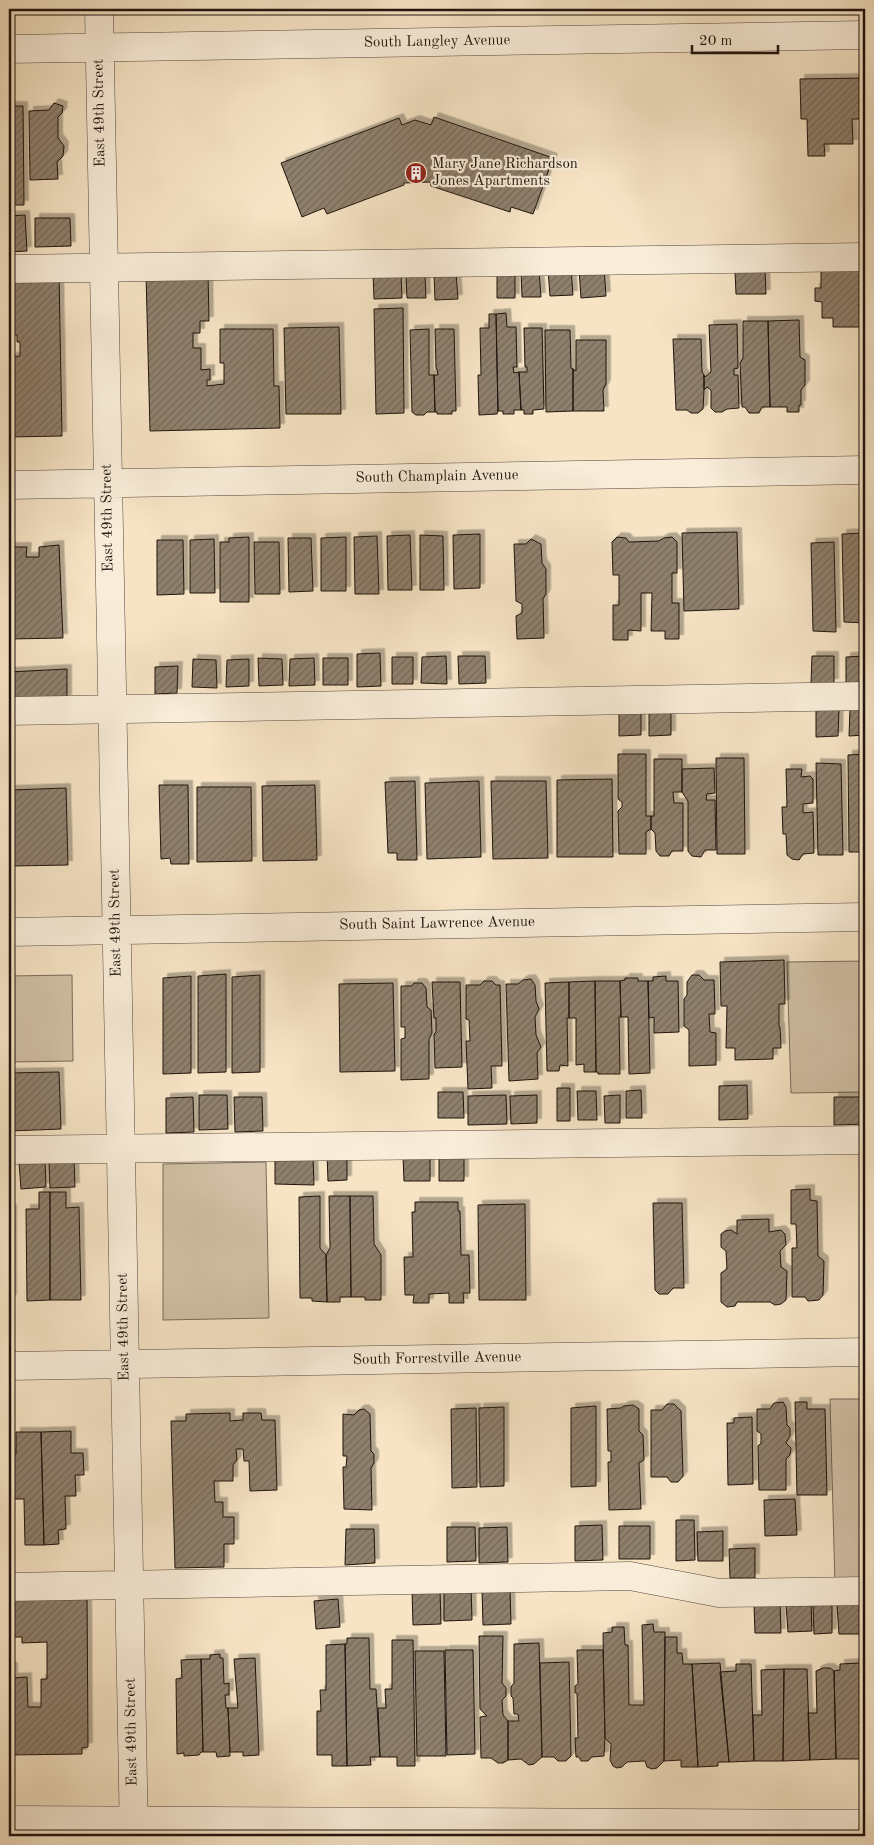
<svg xmlns="http://www.w3.org/2000/svg" width="874" height="1845" font-family="'Old Standard TT',serif">
<defs>
<pattern id="building-hatch" width="6" height="6" patternUnits="userSpaceOnUse" patternTransform="scale(1.25)"><rect width="6" height="6" fill="#8f806d"/><path d="M-1 1l2-2M0 6l6-6M5 7l2-2" fill="none" stroke="#746858"/></pattern>
<filter id="shadow"><feDropShadow dx="4.5" dy="-4.5" stdDeviation="0" flood-color="#0004"/></filter>
</defs>
<rect width="100%" height="100%" fill="#f6e4c5"/>
<filter id="stains"><feTurbulence type="fractalNoise" baseFrequency=".004" numOctaves="4"/><feColorMatrix values="0 0 0 0 .2 0 0 0 0 .09 0 0 0 0 .02 0 0 0 .5 -.17"/></filter>
<radialGradient id="worn" r=".72"><stop offset=".6" stop-color="#630" stop-opacity="0"/><stop offset="1" stop-color="#630" stop-opacity=".3"/></radialGradient>
<path fill="#d1c0a6" stroke="#786a5a" d="M865,961V1092L791,1093L787,962Z
M72,975L73,1061L9,1062V976Z
M266,1162L269,1318L163,1320V1164Z
M830,1399H865V1584L835,1585Z"/>
<path fill="url(#building-hatch)" stroke="#1f130d" filter="url(#shadow)" d="M865,78V119H852L853,144H824L825,156H808L807,119H801L800,79Z
M54,103L63,106L62,113L58,117V138L64,146L63,156L57,162L58,179L30,180L29,111L49,110Z
M9,106H23L24,205H9Z
M434,117L553,158L533,214L511,207L510,212L431,186L430,182L404,183V185L327,214L324,208L302,217L281,163L399,118L402,125L415,120L431,125Z
M25,215L27,251L9,252V216Z
M35,218H70L71,246L35,247Z
M865,261V327H833V318H822V302L815,301V288H821V271H833L832,262Z
M571,268L573,295L550,296L548,270Z
M604,268L606,296L581,298L579,269Z
M765,270L766,294H736L735,271Z
M521,271H539L541,297H522Z
M497,272H515V298H497Z
M208,273L209,321H200V333H193V348H201V370L210,369V380H207V386L224,384V363H220V329H273L274,386H279L280,428L150,431L146,274Z
M373,273H401L402,298L374,299Z
M456,273L458,299L435,300L434,274Z
M59,274L62,436L9,437L11,357L20,356V342H17V335H9V275Z
M425,275L426,298H407L406,276Z
M403,308L404,413L376,414L374,309Z
M506,313L507,327H516L517,367H513L514,373L519,372L521,410H514V414H503V411H498L496,314Z
M489,314H496L498,411L497,414L479,415L478,375H481L480,328H489Z
M799,320L800,357L805,360V385L801,390V405H799V412H787V407H770L768,321Z
M743,321H768L770,407H762L759,413H749L745,407H742L740,363L743,358Z
M737,324L738,368L734,369V375H738L739,408L727,409L722,412H715L711,408V390L707,387L704,390V375L705,377L711,372L709,325Z
M339,327L341,414H286L284,328Z
M524,328H542L544,409L533,410V414H524V410H521L519,372H527V367H525Z
M429,329V375H434L435,412H427L424,415H416L412,412L410,330Z
M435,329H454L456,411H452V414H437V412H435L434,375H438L437,369H436Z
M545,330H570L571,368L573,369V411L546,412Z
M673,339H701L702,372L704,375V390L703,409L698,413H691L687,410H676Z
M576,340H606V384L603,390L604,411H573V369L576,371Z
M737,532L739,609L684,611L682,533Z
M865,533V623L844,622L842,534Z
M480,534V588L454,589L453,535Z
M410,535L412,590H388L387,536Z
M420,535L443,536L444,590H420Z
M377,536L379,594H355L354,537Z
M249,537V602H220V542H229V538Z
M346,537V591H321V538Z
M617,537L626,538L629,542L659,541L664,538L672,537L677,542V573H672V603H679V639H665V631H651L652,593H641V631L628,630V640H613V605H619V575H613L612,542Z
M288,538H311L313,591L289,592Z
M214,539L215,593H190V540Z
M531,539L541,544L542,563L546,569V594L543,599L544,638L517,639L516,616L522,613V604L516,601L514,544H526Z
M157,540H183L184,594L157,595Z
M254,542H279L280,594H255Z
M834,542L836,632L813,631L811,543Z
M59,545L63,638L9,639V547H27L26,557H39V547Z
M380,653L381,686L357,687V654Z
M446,656L447,684L421,683L422,657Z
M458,656H485L486,683L459,684Z
M812,656H834V683L811,684Z
M865,656V683L846,684V657Z
M392,657H413V684H392Z
M258,658L282,659L283,685L259,686Z
M314,658L315,685L289,686L290,659Z
M323,658H348V685H323Z
M193,659L216,660L217,688L192,687Z
M249,659V686L226,687L227,660Z
M178,666L177,693L155,694V667Z
M67,669V699L9,701V672Z
M619,708H641V735L619,736Z
M649,708H671V735L649,736Z
M865,708V735L849,736L850,709Z
M839,709L838,736L816,737V710Z
M618,754H646V816H651V829L646,832V854H619L618,811L622,807V802L618,799Z
M865,754V852H849L848,755Z
M716,758H744L745,854H717Z
M654,759H682V792H673L674,803H683V851H672L669,856H660L656,851L655,833L651,829V816H654Z
M816,763L841,764L843,855H818Z
M714,768L715,793L707,794L706,800H715L716,850H705L701,857L692,856L688,851V801L682,792V769Z
M786,769H802L801,777L810,776L813,779V803L803,804V813L813,812L814,853L803,854L799,860L792,859L787,855L786,834H783L782,807H787Z
M612,779L613,857H557V780Z
M415,781L417,860H397V853H388L385,782Z
M479,781L481,857L427,859L425,783Z
M491,781H546L548,858L493,859Z
M159,785H188L189,864H171L170,858L161,859Z
M315,785L317,860L263,861L262,786Z
M197,787H251L252,861L197,862Z
M66,788L68,865L12,866L11,790Z
M784,960L785,1004H779V1027H780L781,1048H773V1059L735,1060V1048H726L727,1006H721L720,962Z
M226,974V1072L198,1073V976Z
M260,975V1072L232,1073V977Z
M692,975H699L704,980H714L715,1014H709L710,1032L716,1033V1065L689,1066V1030L684,1026V999L687,995V982Z
M191,976V1073L163,1074V978Z
M666,976V981H678L679,1032L654,1033V1017L649,1018L648,981H653V977Z
M625,978H638V981H648L650,1073L629,1074L628,1017H621L620,981L625,980Z
M531,979L535,985L536,1001L539,1009L535,1017L536,1035L541,1047L537,1053L538,1079L509,1081L506,984H518L523,980Z
M484,981H492L496,985H500L502,1066H491L492,1088L468,1089L466,1041H470L469,1020L466,1019V985H480Z
M595,981L596,1072H584V1064L576,1065V1018H569V982Z
M595,981H620L621,1017H619L620,1074H598V1072H596Z
M432,982H460L462,1067L435,1068L434,1034L436,1032V1018H434Z
M569,982V1018H567L568,1066L560,1065L559,1071H547L545,983Z
M393,983L395,1071L340,1072L339,984Z
M414,983H422L426,988L427,1007L431,1010L432,1033L429,1039V1079L401,1080V1039L405,1038V1027H401V986H412Z
M59,1072L61,1129L9,1131V1073Z
M747,1085L748,1119L719,1120V1086Z
M557,1088H570V1121H557Z
M641,1090L642,1118H626V1091Z
M577,1091H596L597,1120H578Z
M438,1092H463L464,1118H438Z
M199,1095H227L228,1129L199,1130Z
M506,1095L507,1124L468,1125V1096Z
M537,1095V1123L511,1124L510,1096Z
M620,1095V1123H605L604,1096Z
M193,1097L194,1132L166,1133V1098Z
M234,1097H262L263,1131L235,1132Z
M834,1097H865V1124L834,1125Z
M347,1152V1180L328,1181L327,1153Z
M439,1155H464V1181H439Z
M403,1156H430V1181H404Z
M275,1157H313L314,1185L275,1184Z
M74,1160L75,1187L50,1188L49,1161Z
M45,1161L46,1187L21,1189L19,1162Z
M810,1189V1200L817,1201L818,1256L824,1261L823,1295L819,1300L808,1301L805,1297H792V1248H797L796,1224H791V1190Z
M39,1192H50V1300L27,1301L26,1209H39Z
M50,1192H66V1208L79,1207L81,1300H50Z
M320,1196V1248L326,1255L327,1302L312,1301V1298H300L299,1197Z
M329,1196H350L351,1297H340V1302H327L326,1255L330,1248Z
M350,1196H373L374,1244L381,1255V1300H365V1297H351Z
M415,1202H458V1211H460L461,1255H469L470,1293H463L464,1303H449V1293L429,1294V1303H413L414,1295H405L404,1257H413L412,1212H415Z
M653,1203H682L684,1288H673L668,1294H659L655,1290Z
M525,1204L526,1300H479L478,1205Z
M9,1209H12V1299H9Z
M769,1219V1232L781,1230L785,1234L786,1245L780,1251L781,1267L787,1271L786,1300L781,1304L775,1305L770,1302H737L735,1306L727,1307L721,1302V1273L727,1269L726,1251L721,1247V1234L725,1231L731,1230L737,1234V1220Z
M783,1402L786,1407L787,1425L790,1428V1436L786,1443L791,1448L790,1455L786,1459V1490H759L758,1446L761,1443V1434L757,1431V1409H770L774,1403Z
M795,1402H807V1409H825L827,1495H797Z
M667,1404H674L681,1411L683,1476L678,1482H671L667,1477H651V1410H662Z
M633,1405L639,1409V1431L643,1435L644,1460L639,1463L641,1509L609,1510L608,1462H611V1451H608L607,1409L621,1408L624,1406Z
M596,1406V1486L571,1487V1408Z
M504,1407V1486L480,1487L479,1408Z
M476,1408L477,1487L452,1488L451,1409Z
M364,1409L370,1414L371,1451L374,1454V1463L371,1468L372,1510L344,1509L343,1467H346L347,1456H343V1414L354,1415L359,1410Z
M230,1413V1421L243,1420V1413H261L262,1420H275L277,1490L250,1491L249,1461H244L243,1449H236L237,1460L233,1465V1481H214L215,1502H223V1517H234V1544H224V1567L175,1568L171,1421H186V1414Z
M752,1417L753,1484L728,1485L727,1423H734V1418Z
M71,1431V1453H83L84,1475H75L76,1496H65L66,1529L58,1530L59,1544L44,1545L41,1432Z
M16,1432H41L44,1545H25L24,1499H11L10,1454H16Z
M9,1454H10L11,1499H9Z
M795,1499L797,1535L765,1536L764,1500Z
M676,1520H694L695,1560L676,1561Z
M602,1525L603,1560L575,1561V1526Z
M619,1526H650V1559H619Z
M447,1527H475L476,1561L447,1562Z
M507,1527L508,1562L479,1563V1528Z
M346,1529H374L375,1563L345,1565Z
M723,1531V1561H698L697,1532Z
M755,1548V1578H730L729,1549Z
M444,1586H471L472,1620L444,1621Z
M412,1590H440L441,1624L413,1625Z
M482,1590H510L511,1624L483,1625Z
M87,1592L88,1747L82,1748V1754L9,1755V1667H13V1678L27,1677L28,1707H41V1679H47V1642L22,1643V1637H14L13,1620H9V1593Z
M338,1599L340,1627L316,1629L314,1601Z
M811,1603L812,1631L788,1632L786,1604Z
M754,1604H780L781,1633H755Z
M863,1604L864,1634H839L837,1605Z
M813,1605H832V1633L814,1634Z
M653,1624L654,1632H665L664,1761L657,1768L652,1769L647,1767L645,1761L627,1762L622,1767L617,1768L613,1766L610,1760L611,1744L605,1738L603,1633L612,1632V1627H624L625,1645H628L629,1705H644L642,1625Z
M479,1636H503L502,1683L506,1688V1696L502,1700L503,1715L508,1721V1760L503,1763H498L491,1758H481L480,1717L487,1716L480,1709Z
M665,1637H677V1653H682L683,1664H692L698,1767H681V1760L664,1761Z
M347,1638H369L370,1689H376L380,1757H370L371,1765L347,1766L345,1644H347Z
M392,1640H413L415,1766H397V1757H380L378,1708H386L385,1689H392Z
M539,1643L542,1757L534,1764L529,1765L521,1759L508,1760V1721H519L518,1714H514L513,1698L511,1696V1687L514,1683V1644Z
M345,1644L347,1766H332V1755H317V1711H321L320,1690H326V1645Z
M445,1650H473L475,1754L447,1755Z
M577,1650H603L605,1738L604,1756L592,1757L588,1761H581L579,1757H576L575,1738H578L577,1693H575V1686L578,1684Z
M415,1651H444L446,1756H417Z
M220,1654V1658H223L224,1684L229,1683V1695H225L226,1708H228L230,1756L217,1757L216,1752H203L201,1659H210V1655Z
M255,1658L259,1755L243,1756V1752H230L228,1708H238L234,1659Z
M201,1659L203,1752H201L199,1755L184,1756V1753L177,1754L176,1679L182,1678L181,1660Z
M569,1662L571,1756L566,1761H558L554,1757H542L540,1663Z
M720,1663L729,1762H718V1766L698,1767L692,1664Z
M861,1663L862,1710H865V1759H836L834,1671L840,1670V1664Z
M736,1664H751L754,1761L729,1762L720,1672L736,1671Z
M823,1668H830L834,1671L836,1759L810,1760L808,1713H817L816,1671Z
M784,1669L783,1761H754L753,1715H762L761,1670Z
M784,1669H807L810,1760L783,1761Z"/>
<g fill="none" stroke-linecap="round" stroke-linejoin="round">
<g stroke="#55473b" stroke-width="29">
<path id="minor" d="M99,9L134,1836
M9,49L865,35
M9,269L865,257
M9,485L865,470
M9,711L865,696
M9,932L865,917
M9,1150L865,1140
M9,1366L865,1352
M9,1587L630,1576L719,1593L865,1591
M9,1820L865,1824"/>
</g>
<use href="#minor" stroke="#f9edd9" stroke-width="28"/>
</g>
<defs>
<g id="building-disc" transform="scale(1.125)"><circle r="9.5" fill="#8f2418" stroke="#f9edd9"/><path d="M-4-6H4V6H1V3H-1V6H-4ZM-2.5-4.3h1.7v1.8h-1.7ZM.8-4.3h1.7v1.8H.8ZM-2.5-1h1.7V.8h-1.7ZM.8-1h1.7V.8H.8Z" fill="#fff"/></g>
</defs>
<g fill-rule="evenodd">
<use href="#building-disc" x="416" y="173"/>
</g>
<g text-anchor="middle" dominant-baseline="central" stroke-width="4.5" stroke-linejoin="round" paint-order="stroke">
<g font-size="15" fill="#1f130d" stroke="#f9edd9">
<text transform="translate(437 42) rotate(-1)">South Langley Avenue</text>
<text transform="translate(100 113) rotate(-91)">East 49th Street</text>
<text transform="translate(437 477) rotate(-1)">South Champlain Avenue</text>
<text transform="translate(108 518) rotate(-91)">East 49th Street</text>
<text transform="translate(116 923) rotate(-91)">East 49th Street</text>
<text transform="translate(437 924) rotate(-1)">South Saint Lawrence Avenue</text>
<text transform="translate(124 1327) rotate(-91)">East 49th Street</text>
<text transform="translate(437 1359) rotate(-1)">South Forrestville Avenue</text>
<text transform="translate(132 1732) rotate(-91)">East 49th Street</text>
</g>
<g font-size="15" fill="#1f130d" stroke="#f9edd9" text-anchor="start">
<text x="432" y="164">Mary Jane Richardson<tspan x="432" dy="17">Jones Apartments</tspan></text>
</g>
</g>
<rect width="874" height="1845" fill="none" stroke="#f6e4c5" stroke-width="30"/>
<rect x="10" y="10" width="854" height="1825" fill="none" stroke="#1f130d" stroke-width="2.5"/>
<rect x="15" y="15" width="844" height="1815" fill="none" stroke="#1f130d"/>
<path d="M692 45v8h86v-8" fill="none" stroke="#1f130d" stroke-width="2.5"/>
<text x="699" y="45" font-size="15" fill="#1f130d" stroke="#f9edd9" stroke-width="4" paint-order="stroke">20 m</text>
<rect width="100%" height="100%" filter="url(#stains)"/>
<rect width="100%" height="100%" fill="url(#worn)"/>
</svg>
